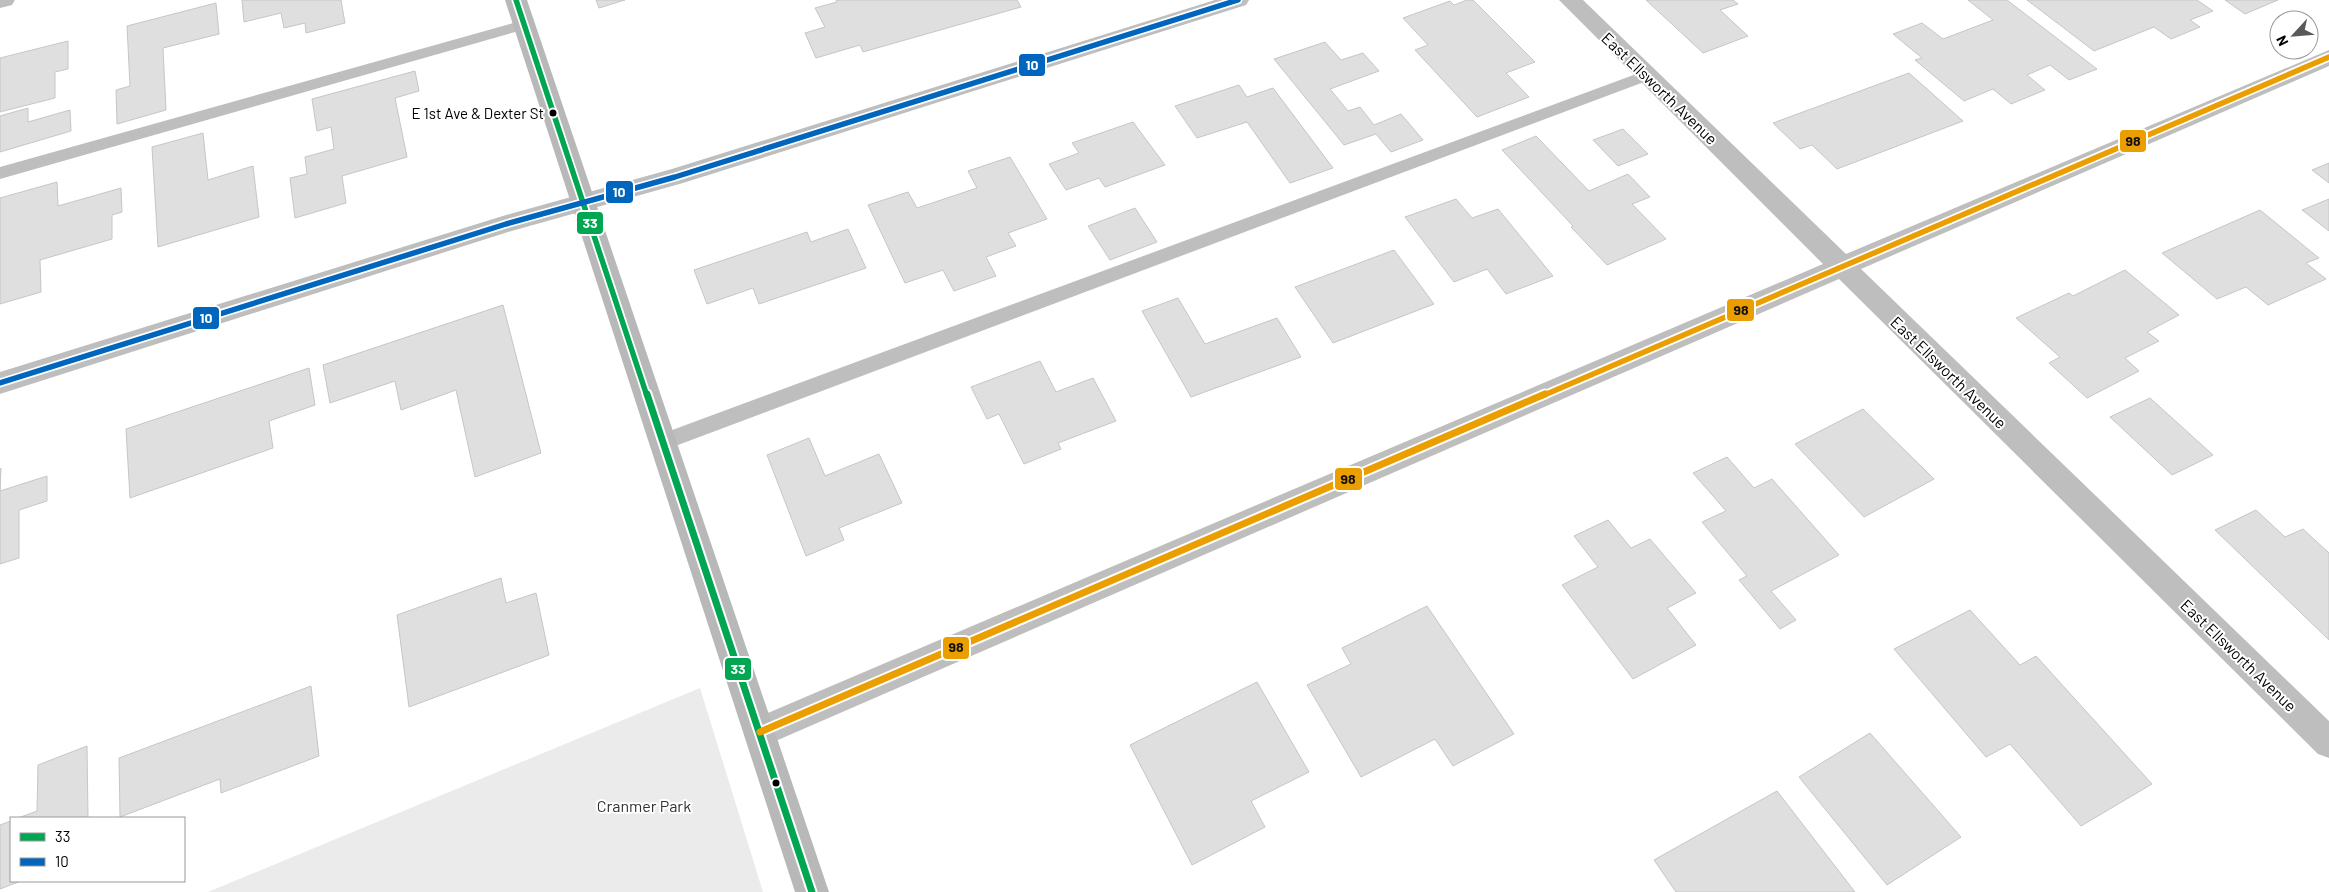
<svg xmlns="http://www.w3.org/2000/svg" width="2329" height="892" font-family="Barlow,sans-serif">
<rect width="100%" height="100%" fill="#fff"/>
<path fill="#ebebeb" d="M700,688L763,892H208Z"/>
<path fill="#dfdfdf" stroke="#c6c6c6" d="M242,0H341L345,23L306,33L305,23L284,28L281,13L244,22Z
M596,0H625L599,8Z
M836,0H1017L1021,7L863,52L860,45L816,58L805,33L825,27L815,8L837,2Z
M1467,0H1473L1535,62L1506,73L1529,97L1477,117L1415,50L1428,45L1403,18L1450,1L1454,5Z
M1646,0H1733L1738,4L1720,10L1748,36L1703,53Z
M1968,0H2007L2097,69L2069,80L2050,65L2027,75L2045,90L2011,104L1993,89L1964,101L1915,60L1922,58L1893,34L1922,23L1943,39L1993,20Z
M2027,0H2197L2213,11L2190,20L2200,27L2171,39L2154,27L2094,51Z
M2225,0H2278L2245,14Z
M216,3L219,34L163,48L166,110L117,124L116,90L130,86L127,26Z
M68,41V69L55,72V98L0,112V58Z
M1325,42L1341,60L1363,53L1379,71L1330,89L1348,111L1360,107L1374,125L1401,114L1423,140L1391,152L1376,134L1344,145L1274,59Z
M415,71L419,91L395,98L407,157L342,176L346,203L295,218L290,178L307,174L305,157L334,149L331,127L317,131L312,99Z
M1909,73L1963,121L1837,169L1812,145L1800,149L1773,123Z
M1239,85L1247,97L1273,88L1333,168L1290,183L1247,122L1197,138L1175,106Z
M28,108V122L70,110L71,131L0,152V116Z
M1133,122L1165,165L1105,187L1099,178L1066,190L1049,164L1079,153L1072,143Z
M1623,129L1648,154L1618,166L1593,140Z
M203,133L208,180L253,166L259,217L158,247L152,147Z
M1536,136L1589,191L1628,174L1650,197L1632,204L1666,239L1607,265L1571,227L1573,226L1502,150Z
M1010,157L1047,219L1008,233L1016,246L986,257L996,276L954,291L943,270L905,283L868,205L908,192L917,208L977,188L968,171Z
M2329,163V183L2312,170Z
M57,182L58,206L121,188L122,212L112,215V239L40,260L41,292L0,304V198Z
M1456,199L1472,218L1498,209L1553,276L1506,294L1487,269L1454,282L1405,217Z
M2329,199V231L2302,210Z
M1135,208L1157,242L1110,260L1088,226Z
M2260,210L2319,258L2306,263L2326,279L2268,305L2246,287L2217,299L2162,253Z
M848,229L866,268L759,304L753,288L707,304L694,270L807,232L811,242Z
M1394,250L1434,304L1333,343L1295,287Z
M2125,270L2179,315L2147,332L2159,341L2125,358L2139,371L2087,398L2049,363L2060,357L2016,318L2069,293L2073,296Z
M1178,298L1205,344L1277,318L1301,357L1191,397L1142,311Z
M503,305L541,453L475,477L456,390L401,410L395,381L330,403L323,365Z
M1040,361L1056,392L1093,378L1116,421L1058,443L1061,449L1024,464L999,414L987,419L971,387Z
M309,368L315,405L269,421L273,448L130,498L126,429Z
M2150,398L2213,455L2172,475L2110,417Z
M1863,409L1934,479L1864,517L1795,444Z
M809,438L825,476L879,454L902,503L839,528L844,540L806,556L767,455Z
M1727,457L1754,488L1772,479L1839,555L1771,591L1796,620L1780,629L1739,580L1747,576L1702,522L1726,511L1693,473Z
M1,468L0,491L47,476V501L19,510V558L0,564V469Z
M2256,510L2285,537L2303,529L2329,553V640L2215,530Z
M1608,520L1631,548L1650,539L1696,593L1667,608L1696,645L1633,679L1562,585L1598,567L1574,536Z
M501,578L506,603L536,593L549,655L409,707L397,615Z
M1427,606L1514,734L1453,766L1435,739L1361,777L1307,685L1351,664L1342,648Z
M1970,610L2020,665L2036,656L2152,784L2081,826L2010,744L1986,757L1894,649Z
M1257,682L1309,772L1251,801L1265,827L1192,865L1130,745Z
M311,686L319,756L221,793L220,779L120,817L119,758Z
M1870,733L1961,837L1887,885L1799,777Z
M87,746L88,818H18L37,811L38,765Z
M1777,791L1855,892H1676L1654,860Z
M11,821V881H21L0,889V825Z"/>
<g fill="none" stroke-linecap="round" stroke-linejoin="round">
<path fill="#bebebe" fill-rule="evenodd" d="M524,20L529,22L531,25L529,28L0,179V167Z
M1647,70L1652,71L1655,75L1652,79L670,448L663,450L656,448L654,442L656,436Z"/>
<path fill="#bebebe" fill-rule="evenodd" d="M0,0H15L12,5L0,8Z
M1215,0H1249L1246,5L683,183L508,232L0,394V372L506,215L672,169Z
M1559,0H1583L1846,254L2329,50V66L1861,269L2329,721V758L2318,754L1839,279L771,743L760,747L749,743L744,732L749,721L1823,264Z"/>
<path fill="#b8b8b8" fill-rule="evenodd" d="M505,0H527L829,892H795Z"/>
<g stroke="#fff" stroke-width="9">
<path id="bus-1-far1" d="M516,0L647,396"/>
</g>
<g stroke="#fff" stroke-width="11">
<path id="bus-1" d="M647,394L812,892"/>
</g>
<g stroke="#fff" stroke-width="9">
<path id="bus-2" d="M0,383L506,224L675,177L1238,0"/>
</g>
<g stroke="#fff" stroke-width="9">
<path id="bus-3-far1" d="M1542,396L2329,57"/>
</g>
<g stroke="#fff" stroke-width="11">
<path id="bus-3" d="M760,732L1545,394"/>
</g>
<use href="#bus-1-far1" stroke="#00a651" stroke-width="5.5"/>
<use href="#bus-1" stroke="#00a651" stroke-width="7"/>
<use href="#bus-2" stroke="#0065bd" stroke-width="5.5"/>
<use href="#bus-3-far1" stroke="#eb9e00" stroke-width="5.5"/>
<use href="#bus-3" stroke="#eb9e00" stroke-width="7"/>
</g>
<g fill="#000" stroke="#fff" stroke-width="2">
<circle cx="553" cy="113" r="4.5"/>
<circle cx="776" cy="783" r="4.5"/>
</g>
<g text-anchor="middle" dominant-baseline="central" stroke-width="4" stroke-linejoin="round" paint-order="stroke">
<g font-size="15" fill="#000" stroke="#fff" text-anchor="end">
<text x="544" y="113">E 1st Ave &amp; Dexter St</text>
</g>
<g font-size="16" fill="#000" stroke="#fff">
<text transform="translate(1660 88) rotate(44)">East Ellsworth Avenue</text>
<text transform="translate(1949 372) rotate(44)">East Ellsworth Avenue</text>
<text transform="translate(2239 655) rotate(44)">East Ellsworth Avenue</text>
</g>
<g font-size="16" fill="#323232" stroke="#fff">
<text x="644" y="805">Cranmer Park</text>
</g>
</g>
<g stroke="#fff" stroke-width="2">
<rect x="1018" y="53" width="28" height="24" rx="5" fill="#0065bd"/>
<rect x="2119" y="129" width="28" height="24" rx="5" fill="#eb9e00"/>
<rect x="605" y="180" width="29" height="24" rx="5" fill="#0065bd"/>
<rect x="576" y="211" width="28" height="24" rx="5" fill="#00a651"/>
<rect x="1726" y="298" width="29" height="24" rx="5" fill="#eb9e00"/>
<rect x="192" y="306" width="28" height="24" rx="5" fill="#0065bd"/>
<rect x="1334" y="467" width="29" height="24" rx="5" fill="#eb9e00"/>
<rect x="942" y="636" width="28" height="24" rx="5" fill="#eb9e00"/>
<rect x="724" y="657" width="28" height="24" rx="5" fill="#00a651"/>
</g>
<g font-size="14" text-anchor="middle" font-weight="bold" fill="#fff">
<text x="1032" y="70">10</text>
<text x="619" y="197">10</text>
<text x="590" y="228">33</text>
<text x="206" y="323">10</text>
<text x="738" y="674">33</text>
</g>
<g font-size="14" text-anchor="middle" font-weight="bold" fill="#111">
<text x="2133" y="146">98</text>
<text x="1741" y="315">98</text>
<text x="1348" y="484">98</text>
<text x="956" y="652">98</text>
</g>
<rect x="10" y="817" width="175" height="65" fill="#ffffff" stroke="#999999"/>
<rect x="20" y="833" width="25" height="8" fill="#00a651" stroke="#999999"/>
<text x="55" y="842" font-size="15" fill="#000000">33</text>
<rect x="20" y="858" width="25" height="8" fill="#0065bd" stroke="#999999"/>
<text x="55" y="867" font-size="15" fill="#000000">10</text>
<g transform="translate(2294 35) rotate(244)"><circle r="24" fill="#ffffff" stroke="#999999"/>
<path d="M0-4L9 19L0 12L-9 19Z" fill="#595959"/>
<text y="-8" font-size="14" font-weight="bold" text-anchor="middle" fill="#000000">N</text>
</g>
</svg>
